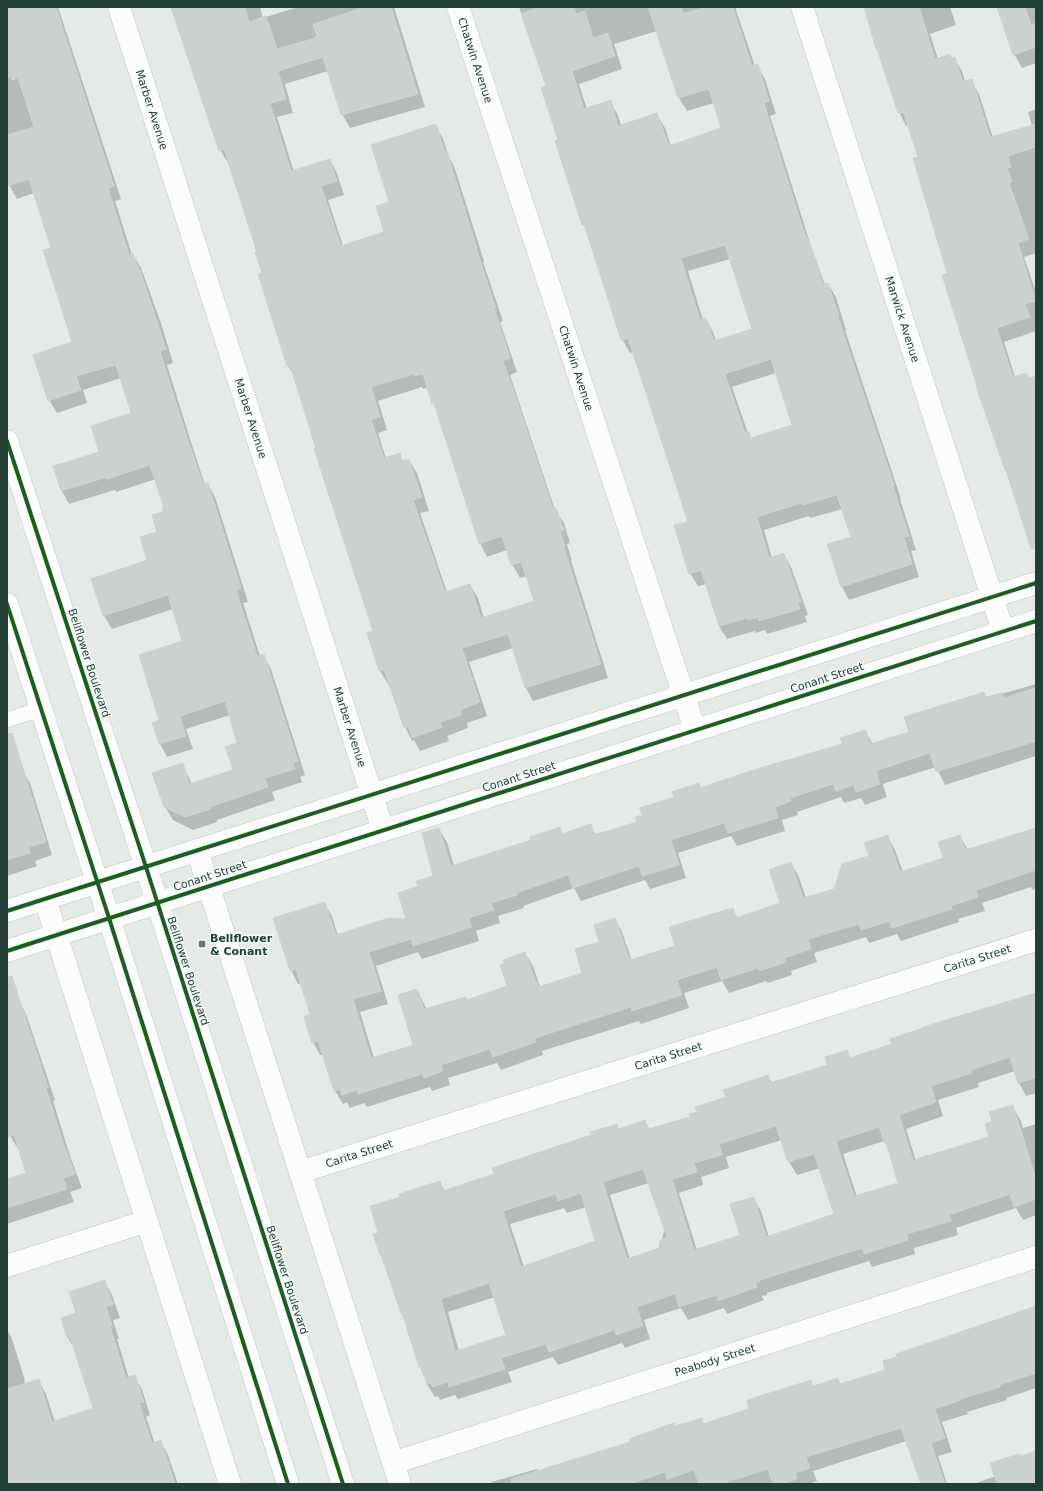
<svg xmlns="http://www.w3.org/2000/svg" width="1043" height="1491" font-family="'DejaVu Sans',sans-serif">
<rect width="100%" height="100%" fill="#e5eae7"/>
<path fill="#0003" fill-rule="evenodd" d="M7,7H58L121,199L115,201L132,255L133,254L141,268L161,323L173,363L167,365L191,442L205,485L208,484L215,497L248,602L243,603L260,656L263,655L271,669L305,775L300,777L302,782L272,792L275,800L217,820V822L193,830L173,820L165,807L182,764L192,784L234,771L238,744L230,715L186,729L193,749L167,757L160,744L153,723L160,721L183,642L173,609L112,629L104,616L92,579L148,561L165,509L156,479L116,492L115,490L69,504L62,491L101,453L133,413L121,378L83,390L87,403L57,413L49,400L73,342L52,248L34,193L17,199L9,185L7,178Z
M171,7H260L263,18L298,7H394L425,107L350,128L342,114L328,71L285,84L293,113L277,117L294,172L330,160L337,173L344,195L328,200L343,246L385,232L390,203L436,126L443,139L449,157L454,166L484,261L483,262L503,321L500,322L517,372L510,375L555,510L564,523L570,543L567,544L572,561H571L608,678L533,701L526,688L513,648L469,662L487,716L467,723L468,728L447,736L449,741L420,751L414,740L412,741L405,727L390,683L388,684L380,671L375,632L294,375L288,366L259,275L263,274L230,163H228L220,150ZM422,387L423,389L428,387L433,403L437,410L480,543L487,557L507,550L512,564L520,578L527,576L535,601L484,618L478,598L470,585L447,592L420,513L429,511L417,473L409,460L404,462L399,455L386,459L378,433L387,430L378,401Z
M519,7H735L755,66L757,65L765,79L776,114L770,116L810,243L825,285L828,284L836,297L846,330H845L901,499H900L916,550L911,551L919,577L849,600L842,587L852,538L843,509L810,518L809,516L764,530L772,558L784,554L791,567L808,615L805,616L807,622L767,634L765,630L756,633L755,631L727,639L719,626L707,584L698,586L690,573L688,519L633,352L630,353L622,339L588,233L583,224L559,140L547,87ZM657,31L679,98L687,111L714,103L723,129L671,146L665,128L657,115L621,126L618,115L610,102L587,109L579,84L622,69L614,44ZM730,259L753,329L716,341L713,332L706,319L703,320L688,271ZM776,373L793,425L752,439L748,433L732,387Z
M865,7H950L956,25L930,34L938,59L954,58L962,71L965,82L971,80L979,94L993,138L1032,126L1028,112L1036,109V253L1024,257L1036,292V331L1004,342L1015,377L1029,379L1036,377V551L1029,538L1009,476L1006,470L949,274L919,157L909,125L906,126L899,112ZM900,111H908L900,113Z
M998,7H1036V63L1022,68L1014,54Z
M1036,684V756L945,785L936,767L885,783L883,785L887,797L865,805L861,798L844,803L841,797L797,812L798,815L782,820L785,831L737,846L731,836L678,853L686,878L650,889L645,880L581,901L574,888L523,906L524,908L498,916L500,923L476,931L479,941L422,959L418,952L376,966L388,1004L360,1012L374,1058L415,1045L417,990L427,1010L467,1001L508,987L525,953L533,966L540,987L583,973L615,919L622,932L632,961L676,946L732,909L738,918L781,904L791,863L799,877L806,898L835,890L870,856L888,837L895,850L903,872L944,858L960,836L968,850L1036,829V889L1033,890L1031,887L982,903L985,911L958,919L959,922L901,941L897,934L869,943L866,937L814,953L817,962L791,971L792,975L768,983L766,981L729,993L722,981L684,993L689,1008L641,1024L639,1021L542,1051L543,1055L501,1070L497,1063L448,1078L450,1085L432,1091L430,1087L367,1107L364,1103L350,1108L347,1102L343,1104L335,1091L323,1055H320L313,1042L311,1015L301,983L298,984L291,970L324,903L332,916L338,936L408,920L419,887L435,876L439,829L447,842L454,866L533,840L560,828L563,834L590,825L596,835L638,822L643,816L698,785L701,789L843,745L865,731L873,744L911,733L987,698Z
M7,743L30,783L52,855L35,861L37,866L7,876Z
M1036,994V1093L1026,1096L1019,1083L1015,1071L978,1083L979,1087L938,1100L943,1116L906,1129L916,1161L990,1138L994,1122L1012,1106L1020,1119L1023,1128L1036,1124V1215L1023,1220L1016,1208L956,1228L958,1235L914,1248L915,1254L872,1267L869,1261L767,1293V1295L762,1296L764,1300L727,1314L724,1308L688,1320L681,1308L644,1320L650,1339L625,1348L622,1343L558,1365L553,1357L508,1372L512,1382L458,1399L455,1395L440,1400L438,1396L435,1397L427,1384L420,1367L405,1319L401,1313L374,1235L379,1234L401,1197L439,1182L445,1191L496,1175L592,1136L616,1125L619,1129L645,1121L650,1130L691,1118L768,1076L772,1083L828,1065L847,1052L851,1059ZM782,1140L789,1162L797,1175L820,1168L835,1215L769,1237L761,1211L753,1198L741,1236L697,1250L679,1193L703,1185L701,1177L729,1168L726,1157ZM884,1141L889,1150L900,1183L857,1197L843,1154ZM649,1183L665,1228L659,1249L630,1259L610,1195ZM586,1207L596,1242L524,1267L510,1224L564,1208L567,1213ZM495,1297L507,1336L459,1351L448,1312Z
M19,1001L26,1014L55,1100L53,1101L70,1156L82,1188L70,1192L74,1202L7,1224V1180L27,1173L19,1149H18L10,1136L7,1126V1005Z
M105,1282L112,1295L120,1318L113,1320L119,1339H117L129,1378L134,1376L142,1389L150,1415L146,1417L155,1444L161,1442L168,1455L178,1484H7V1330L11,1336L24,1377L25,1385L39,1381L46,1394L55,1422L94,1408L75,1350L68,1338L62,1319L77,1314Z
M1036,1307V1388L1006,1398L1007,1400L967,1412L968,1414L942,1422L952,1452L938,1456L947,1484H921L907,1441L813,1471L817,1481L809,1484H492L491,1482L537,1469L539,1472L701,1419L705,1425L751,1410L811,1381L814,1387L837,1379L841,1385L887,1370Z
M1036,1452V1484H973L996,1476L1020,1457Z"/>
<path fill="#ccd1cf" stroke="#cdd3d0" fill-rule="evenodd" d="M7,7H56L114,186L108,188L129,255L133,253L139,270H140L166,349L160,351L184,428L203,484L208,483L241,588L236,590L257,656L264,654L298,761L293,763L295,769L265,778L268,787L210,807L211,809L185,817L164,807L152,773L183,763L189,784L233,770L225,747L237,743L225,701L180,716L186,736L159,744L152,723L159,720L139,655L182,641L168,595L103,616L91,579L147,560L140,537L157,532L152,515L163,512L162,508H164L150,465L107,479V477L61,491L53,466L99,452L91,426L131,413L116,365L76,376L81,390L48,401L33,355L72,342L43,250L51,248L29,179L7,186V135L34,127L18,78L12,80L11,76L7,78Z
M171,7H245L249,22L266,16L277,49L316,38L315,37L317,36L313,24L365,7H391L418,94L341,115L323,57L278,71L286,99L270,103L291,171L330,159L337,181L321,186L341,246L384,232L376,206L389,202L371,145L436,124L445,152H447L477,248H476L496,308H494L510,358L503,361L519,406L553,509L556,508L564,530L560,531L565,547L564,548L601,664L525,688L508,634L462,648L480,702L460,710L461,715L440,722L442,727L412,738L408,726L404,728L384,670L379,671L367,633L373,631L314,449H316L290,365L287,366L258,274L262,273L255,252H257L224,149L219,151ZM414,374L415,376L423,374L432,404L434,403L479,544L502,536L511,565L521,562L534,601L481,618L470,584L445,592L413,500L422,497L409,459L402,461L400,453L384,458L371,420L380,417L371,387Z
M540,7H574L576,14L585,11L593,38L608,33L615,56L572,71L584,109L611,100L618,126L657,113L669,146L721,128L709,89L678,98L648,7H681L683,14L705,7H733L752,66L758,64L769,101L764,103L803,229L810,244L823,284L828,283L839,316L838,317L894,485L893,486L909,536L904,537L912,564L841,587L827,544L851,537L837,495L802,505L801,503L757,517L769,558L784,553L801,602H798L800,609L759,621L758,617L748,620L747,618L719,626L701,570L689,574L674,525L687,522V519L628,338L621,340L584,224L582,225L555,141L558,140L541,88L546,86L521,14ZM725,245L752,329L714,341L706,318L700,320L681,258ZM771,359L792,425L751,438L749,432L745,433L725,374Z
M864,7H919L935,59L950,54L951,58L955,57L963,82L972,79L990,137L1036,124V147L1008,156L1011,167L1007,168L1012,182L1009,183L1029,239L1018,243L1036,301L1025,304L1030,317L997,328L1013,377L1026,373L1030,378L1036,376V548L1031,549L1006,470H1005L976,386H977L942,275L947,273L913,158L918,157L903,111L898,113L877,49H876Z
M997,7H1025L1031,25L1036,23V47L1013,55Z
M1036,688V741L936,772L930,753L878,770L876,771L880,784L856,792L854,785L836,791L833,784L790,798L791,801L775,807L778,818L728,833L724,823L671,840L679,865L642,876L639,866L573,888L568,875L516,893L517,895L491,903L494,910L469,918L472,927L413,946L411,939L369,952L381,991L353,999L371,1058L413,1045L398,995L417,989L424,1009L466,997L467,1000L507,986L500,965L504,964L503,960L525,952L538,987L582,973L575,949L599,942L594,925L615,918L630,960L675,946L669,927L733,908L736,918L780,903L769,870L791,862L803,898L834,889L842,864L869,856L864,843L888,835L900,872L943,858L938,842L960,835L965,850L1036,828V870L976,890L978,897L951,906L952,909L892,928L890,921L861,930L859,924L808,939L811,949L784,958L786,962L759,971L758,968L721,980L717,967L677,980L682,995L632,1011L631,1007L535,1038L536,1042L493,1057L490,1049L441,1065L443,1071L424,1078L422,1074L358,1094L357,1090L342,1095L340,1089L334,1091L318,1041L312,1043L304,1017L310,1014L296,969L290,971L273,918L325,902L336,935L389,918L406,919L398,893L418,886L416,881L433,876L422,833L439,828L451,866L531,840L530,837L560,827L562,834L591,824L594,835L637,822L635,817L642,815L640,808L674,797L672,792L699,783L700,788L760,768L842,744L840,738L866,730L870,744L909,732L904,717L984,692L986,697L1002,693L1004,698Z
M12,733L46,842L29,847L30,853L7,860V734Z
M12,976L48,1087L46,1088L63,1142L75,1174L63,1178L67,1189L7,1208V1179L26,1173L14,1135L7,1137V977Z
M1036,993V1078L1018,1083L1010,1057L971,1070L972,1073L931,1086L936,1102L899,1115L913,1160L989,1137L985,1124L992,1121L989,1112L1013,1105L1036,1179V1199L1014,1207L1010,1194L949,1215L951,1221L907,1234L908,1240L864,1254L862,1248L760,1280V1281L755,1283L757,1287L718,1301L717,1295L679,1307L675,1294L637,1307L643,1326L616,1335L615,1330L549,1352L546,1344L501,1358L505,1369L449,1387L448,1382L432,1387L431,1383L427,1384L421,1367H419L402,1313L401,1314L381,1254L380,1255L373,1234L378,1233L370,1206L400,1197L399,1194L440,1181L443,1191L494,1174L492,1168L591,1135L590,1132L617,1124L618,1129L645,1120L648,1129L690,1117L689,1114L697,1112L695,1107L726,1097L723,1090L768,1075L770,1083L827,1065L825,1057L847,1050L850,1058L892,1044L890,1039L923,1028V1027ZM776,1126L788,1162L814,1154L834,1214L766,1237L754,1197L730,1204L740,1235L694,1250L672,1179L697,1172L694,1163L722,1155L719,1144ZM879,1127L884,1142H886L898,1183L854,1196L836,1141ZM643,1169L667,1237L660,1241L659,1248L627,1259L603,1182ZM581,1193L595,1241L521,1267L503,1211L556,1194L558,1201ZM489,1283L506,1335L455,1351L441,1299Z
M105,1280L113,1305L106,1307L112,1325L110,1326L126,1378L135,1375L144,1402L139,1403L152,1443L161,1440L175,1484H7V1389L39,1379L52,1422L93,1408L70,1337L67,1338L61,1318L76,1313L69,1292Z
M1036,1306V1373L999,1385L1000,1387L960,1399L961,1400L935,1409L945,1438L931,1443L945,1484H921L901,1428L806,1457L810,1468L795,1473L797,1479L780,1484H773L768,1469L721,1484H699L694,1470L667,1479L665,1472L630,1484H512L511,1479L630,1442L629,1439L674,1423L675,1426L702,1418L703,1424L749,1409L747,1400L811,1380L813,1386L838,1378L840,1384L885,1370L883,1361L897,1357L896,1354Z
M1036,1451V1484H997L990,1463L1019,1454L1020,1456Z"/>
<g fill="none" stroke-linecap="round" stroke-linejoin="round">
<g stroke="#c2c7c4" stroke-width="16">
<path id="service" d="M7,720L40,709"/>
</g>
<g stroke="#c2c7c4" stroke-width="23">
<g id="minor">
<path id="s1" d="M119,7L383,830"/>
<path id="s2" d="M458,7L695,730"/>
<path id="s3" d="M802,7L1003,631"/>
<path d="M197,850L400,1484"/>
<path d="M45,899L230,1484"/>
<path id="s4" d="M300,1172L1036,940"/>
<path d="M7,1266L147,1221"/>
<path id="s5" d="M393,1463L1036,1257"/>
</g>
</g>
<g stroke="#c2c7c4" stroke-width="23">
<path id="tertiary" d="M7,911L1036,583
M7,951L1036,621"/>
</g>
<g stroke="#c0c8c5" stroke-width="23">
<path id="secondary" d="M7,441L146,867L343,1484
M7,604L109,918L288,1484"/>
</g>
<use href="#service" stroke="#fbfcfb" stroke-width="15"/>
<use href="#minor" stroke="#fbfcfb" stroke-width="22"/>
<use href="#tertiary" stroke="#fbfcfb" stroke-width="22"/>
<use href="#secondary" stroke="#fbfcfb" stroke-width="22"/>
<g stroke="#f3f9f6" stroke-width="6">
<path id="cycleway" d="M7,441L146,867L343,1484
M7,604L109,918L288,1484
M7,911L1036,583
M7,951L1036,621"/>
</g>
<use href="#cycleway" stroke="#1b5e20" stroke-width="4"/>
</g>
<rect fill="#667b73" stroke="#f3f9f6" stroke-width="1.5" x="198" y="940" width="8" height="8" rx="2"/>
<g text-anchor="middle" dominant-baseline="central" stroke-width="3" stroke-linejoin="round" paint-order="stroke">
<g font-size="11" fill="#213f35" stroke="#f3f9f6">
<text stroke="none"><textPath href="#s2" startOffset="56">Chatwin Avenue</textPath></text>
<text stroke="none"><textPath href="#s1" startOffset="108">Marber Avenue</textPath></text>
<text stroke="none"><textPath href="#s3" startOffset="328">Marwick Avenue</textPath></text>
<text stroke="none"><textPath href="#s2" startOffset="380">Chatwin Avenue</textPath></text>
<text stroke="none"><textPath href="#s1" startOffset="432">Marber Avenue</textPath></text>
<text transform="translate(89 663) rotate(72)">Bellflower Boulevard</text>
<text transform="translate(827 678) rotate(-18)">Conant Street</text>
<text stroke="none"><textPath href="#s1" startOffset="756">Marber Avenue</textPath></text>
<text transform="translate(519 777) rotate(-18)">Conant Street</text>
<text transform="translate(210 876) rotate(-18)">Conant Street</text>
<text stroke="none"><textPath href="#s4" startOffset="710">Carita Street</textPath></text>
<text transform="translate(188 971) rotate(72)">Bellflower Boulevard</text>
<text stroke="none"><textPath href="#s4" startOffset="386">Carita Street</textPath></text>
<text stroke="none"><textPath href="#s4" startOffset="62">Carita Street</textPath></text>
<text transform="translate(287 1280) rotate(72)">Bellflower Boulevard</text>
<text stroke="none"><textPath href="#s5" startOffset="338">Peabody Street</textPath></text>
</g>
<g font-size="11" font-weight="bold" fill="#213f35" stroke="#f3f9f6" text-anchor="start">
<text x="210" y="938">Bellflower<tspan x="210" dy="13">&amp; Conant</tspan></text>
</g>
</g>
<rect width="1043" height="1491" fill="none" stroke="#213f35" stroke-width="16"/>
</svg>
